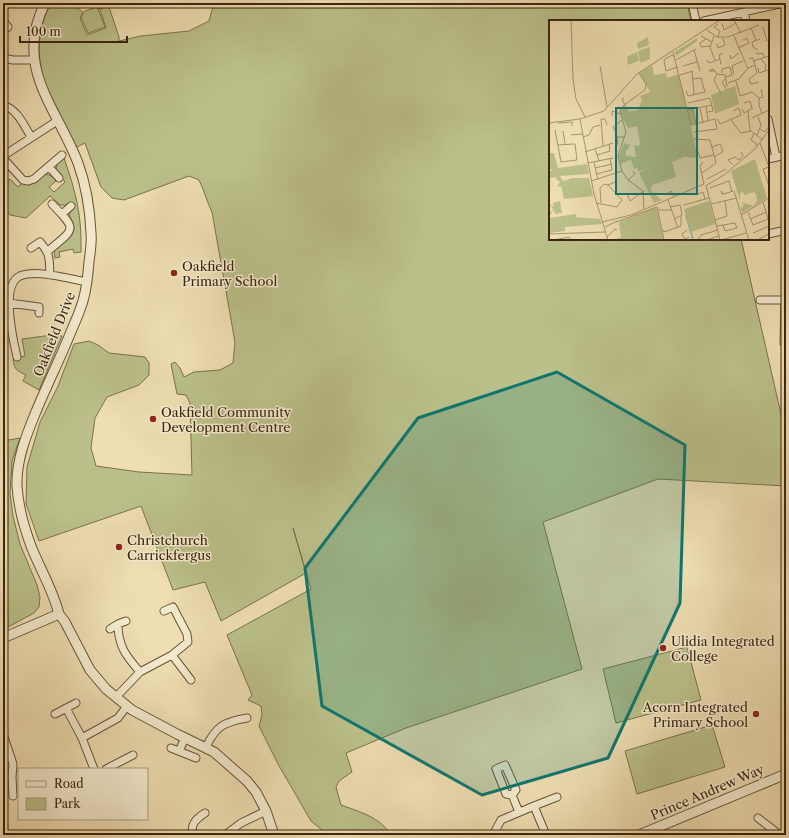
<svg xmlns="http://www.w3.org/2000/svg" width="789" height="838" font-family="'Libre Caslon Text',serif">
<rect width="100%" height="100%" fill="#eedeb2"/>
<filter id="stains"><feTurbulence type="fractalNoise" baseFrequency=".005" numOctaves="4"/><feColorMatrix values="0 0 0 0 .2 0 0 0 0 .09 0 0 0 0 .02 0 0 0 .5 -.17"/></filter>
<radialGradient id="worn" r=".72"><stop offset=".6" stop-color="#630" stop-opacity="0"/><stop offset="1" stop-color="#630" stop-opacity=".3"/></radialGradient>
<path fill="#bbc08a" stroke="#7a724c" d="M51,3H73L72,5L83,12L80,18L87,35L106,28L99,7L108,4L119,37V41L141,36L189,31L209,21L214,3H687L691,21H550V239H741L786,436V486L658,479L543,522L582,669L406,728L346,753L352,772L339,781L336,787L341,805C360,812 380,817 391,835H328L311,821L278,764L259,726L262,715L261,706L248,700L252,695L227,635L311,589L293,528L306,573L221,621L205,582L173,590L141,506L39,541L26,504L27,467L40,422L58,386L74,344L89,341L98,345L109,353L145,357L149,363V375L139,385L107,397L95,418L91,448L96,466L139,472L192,475L190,403L186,395L177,394L171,364L175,362L180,368L184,377L194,372L220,370L233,363L235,342L212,212C207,202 204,190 199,180L189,176L124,200L112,198L101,187L85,143L73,149C51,100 23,56 51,3Z
M97,7L105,27L88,33L81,17L85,11Z
M64,158C76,193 82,215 81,252L74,253L73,249L59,252L60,257L55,258L54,250C62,244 78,236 73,223C72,219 70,218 69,214L74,207L70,202L66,205H60L50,196L26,218L10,215L3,207V185L10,179L18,187L22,183L29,185C42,181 44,166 56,181L49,187L54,192L65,182L56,169L57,164Z
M52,335L62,336L39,390L23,381L26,375C17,371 14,369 13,359L25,356L22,339Z
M20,438L12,461L10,493L13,516L20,544L37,585L40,597L39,607L34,613L8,627L6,561L3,545V441Z
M687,647L701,700L616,723L603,669Z
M712,725L725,767L637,794L625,751Z"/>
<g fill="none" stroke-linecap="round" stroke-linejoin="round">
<g stroke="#675338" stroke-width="9">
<path id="minor" d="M100,3V5
M692,3L696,21
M744,12L746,21
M3,21L8,27L3,31
M704,21L784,3
M3,58L13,60H34
M3,105C17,109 24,125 31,137
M768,119L776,157
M3,156L57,121
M3,158L23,180L28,181L34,179L62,155
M768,159L786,155
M49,167L59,178
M62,214L71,206
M768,234L786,230
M31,248L40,242C51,255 49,259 50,275
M48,251C75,228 78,231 52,204
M760,300H786
M9,303L39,307V313
M784,343L785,300
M17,357C13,339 0,285 20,276C37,269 69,279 87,282
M126,621L118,624C118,646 126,656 140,672
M110,629L118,624
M172,655L191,680
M116,697L140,672L172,655L188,642L187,634L173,607L164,611
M66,708L82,738L94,769
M55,714L76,703
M3,734L13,764L12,777L13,796
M82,738L118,718L127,706
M206,747C216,726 224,722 247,718
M171,748L196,758
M179,751L185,738
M106,769L133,755
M512,795L506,794L496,769L505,765L516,790L512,795L519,812
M534,806L557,797
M758,818L780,835
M193,835C190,824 196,819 205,813
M225,835L241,823L266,811
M493,835L501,820L534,806L546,835"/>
</g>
<g stroke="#675338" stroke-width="11">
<path id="tertiary" d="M59,614L65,622L90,670L106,689L132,710L177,734L214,752L247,781L256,792L266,811L274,835
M3,638L59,614C53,590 40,569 31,546C24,527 18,505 17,486C16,461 26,436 35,414C46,387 59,361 70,334C75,322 81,310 84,297C87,286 88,274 89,262C90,253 92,243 91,233C90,210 86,185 78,163C57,108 13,67 45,3
M639,835L786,774"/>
</g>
<use href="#minor" stroke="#f4eacd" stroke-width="7"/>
<use href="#tertiary" stroke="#f4eacd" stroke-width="9"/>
</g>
<path fill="#0f766e" fill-opacity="0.2" stroke="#0f766e" stroke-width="3" stroke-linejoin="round" d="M557,372L685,445L680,603L608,758L482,795L322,706L305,568L418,418Z"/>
<g fill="#8f2418" stroke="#f4eacd" stroke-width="1.5">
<circle cx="174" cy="273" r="4"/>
<circle cx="153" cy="419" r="4"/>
<circle cx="119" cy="547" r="4"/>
<circle cx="663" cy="648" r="4"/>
<circle cx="756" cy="714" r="4"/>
</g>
<g text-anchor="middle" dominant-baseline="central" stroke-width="3" stroke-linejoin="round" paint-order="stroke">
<g font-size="13" fill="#3a250f" stroke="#f4eacd" text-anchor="start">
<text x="182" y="266">Oakfield<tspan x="182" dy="15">Primary School</tspan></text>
<text x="161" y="412">Oakfield Community<tspan x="161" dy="15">Development Centre</tspan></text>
<text x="127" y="540">Christchurch<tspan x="127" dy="15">Carrickfergus</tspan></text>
<text x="671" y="641">Ulidia Integrated<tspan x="671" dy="15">College</tspan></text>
<text x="748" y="707" text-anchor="end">Acorn Integrated<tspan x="748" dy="15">Primary School</tspan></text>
</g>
<g font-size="13" fill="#3a250f" stroke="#f4eacd">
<text transform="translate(54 334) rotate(-68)">Oakfield Drive</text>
<text transform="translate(707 792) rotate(-23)">Prince Andrew Way</text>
</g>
</g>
<g transform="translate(549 20)">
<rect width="220" height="220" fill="#eedeb2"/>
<path d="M99,17L100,25L89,29L88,23ZM148,18V21L127,36L126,32ZM101,27V39L91,43L89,31ZM88,32L90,41L79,45L78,37ZM124,33L103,45L105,55L117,53L118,58L130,54L138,90L144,89L147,104L142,105L140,99L149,138L135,137L123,142L127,157L103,165L102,171L113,180L105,183L90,153L99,147L90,152L88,148L85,149L82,140L71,144L70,136L75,123L82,125L77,131V136L87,137L85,125L90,126L91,123L88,106L79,108L71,93L75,85V88H78L80,92L89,90L93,80L91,76L101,72L90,53ZM186,66L190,84L166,94L162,75ZM0,133H5L9,148L38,144L40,154L11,156L14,161L23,158H40L44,176L15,179L12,166L8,167L11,162L6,158L10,157L0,158V152L3,150L0,148ZM206,139L218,178L193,193L192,188L195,185L192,182L204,186L208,181L207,174L205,172L195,175L194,172L191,173V181L182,151ZM11,181L13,193L6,194L5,190L0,196V190L3,192L4,189L1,185L0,189V183L5,187L4,183ZM160,181L166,204L142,212L135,189ZM107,187L115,220H66L72,217L70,202ZM27,194V197L51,199L53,204L16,207V211L0,213V198Z" fill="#bbc08a"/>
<path fill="none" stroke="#9bbda6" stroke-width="2" d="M137,195L144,220"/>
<path fill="none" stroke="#a69471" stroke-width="1" d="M22,0L24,59L27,79L36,97M185,0L192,13M173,3L175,10L187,3M169,4L165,7L171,11L169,17M214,7L218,21M202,8L207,20M158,10L168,17H179L210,5M152,16L163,22M165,16L161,27L166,40M185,16L199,49M157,19L151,23L152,27L161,26M168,24L169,28L176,25L174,18M189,28L200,23L198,18L194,20M145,30L151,51M209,30L204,27L203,22L211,19M124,32L142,105L166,99L168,109L145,112M207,32L208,34L214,33L215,38M181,35L182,39L190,33M125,37L123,35L115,40L117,51L129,47M200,39L204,38L208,53L200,59L202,64L210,62M212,39L217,45L216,51M127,40L147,29M158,40L160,43L171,39M204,41L220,36M172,44L170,35L174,33M51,46L58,87M134,46L148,42M209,48L210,53L219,50M143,51L145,74M166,51L164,49L160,51H166L168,54M173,53V49L181,47L183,55L177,57M185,54L183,46L194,41M131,55L144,51M187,61L191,76L203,72L210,78M179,63L190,59L199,48L206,45M177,69L173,62L177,58M212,69L214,77L210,78V85L213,94M137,71L139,76L156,72L152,58L144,59M172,74L165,60L168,54L176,55L178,67M75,78L73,79L77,88M139,83L161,78L164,91L158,92M195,83L201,81L203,89M157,86L159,100M151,88L154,103M144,89L147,104M193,89L195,93L204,88M139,90L163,85M199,91L201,111M63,96V91L71,94M168,98L171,104L192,95L190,88L184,91M203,98L220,90M31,99L45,174L59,220M182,100L192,113L202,111L214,120M0,103L31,99L55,91L88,54L171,0M9,103L23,102V106M211,109L216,112L220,106M6,110L12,142L28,140L26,124L9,125M14,111L16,124M67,113L64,107L73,100M205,113L202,120L208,124L206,126M22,115L34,114M208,115L212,105L209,97M34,117L40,115L44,107L51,105M145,119L161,120L167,143L153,153M211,123L220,147M69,125L68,117H76M54,126L52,99H56L58,105M163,127L171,124L174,131L166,137M46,129L50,141M149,131L151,138L165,135M36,132L64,123M48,135L61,131L60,124M45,142L49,160M154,142L151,146L155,164M39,143L64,138M184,145L179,140L186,137L190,140L194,136L192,132M220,147L214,149L220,166M46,148L63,144M73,151L78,159L94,171L95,189M47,154L63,150L61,138M158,159L177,149M79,160L86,154L84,151M42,161L73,151L69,136L77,112L71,91L75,85L96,70L97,64L90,53M59,165L66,162L68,170M157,165L171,220M158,165L175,155L207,128L220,110M161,168L180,161L183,172M185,171L200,220M78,174L81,181L95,171M174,174L172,171L173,174H174L177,173H178L184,171M117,175L122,171L125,177M146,175L154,172L156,179M119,180L129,208M214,182L220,202M47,183L68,187L73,180L59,165L55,164L51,168L52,183M162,184L188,178M135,185L160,178M121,187L131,185L133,195L125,199M109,190H122M199,192L204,205L219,199M192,195L220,178M201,199L217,192M166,200L178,196L176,181M53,202L82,195L155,164M67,202L108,187L115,220M168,206L186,203L188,208L176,211L174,205M56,207L68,201M114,210L115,212L132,206V196M138,210L133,214L136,219L140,217M204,213L220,206M0,214L56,212M58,217L66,209L68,210M5,220L20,217L22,220M149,220L152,215L169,210M157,220L170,216M172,220L197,213M208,220L220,214"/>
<path fill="#0f766e" fill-opacity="0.15" stroke="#0f766e" stroke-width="2" d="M67,88H148V174H67Z"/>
<rect width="220" height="220" fill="none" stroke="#3a250f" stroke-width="2"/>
</g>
<rect width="789" height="838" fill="none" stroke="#eedeb2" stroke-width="16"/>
<rect x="4" y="4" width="781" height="830" fill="none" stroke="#3a250f" stroke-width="2"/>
<rect x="8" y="8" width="773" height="822" fill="none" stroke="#3a250f"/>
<rect x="18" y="768" width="130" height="52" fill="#f4eacd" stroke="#aa9b81"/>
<rect x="26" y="781" width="20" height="6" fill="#f4eacd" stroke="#aa9b81"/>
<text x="54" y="788" font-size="12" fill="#3a250f">Road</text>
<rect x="26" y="798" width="20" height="12" fill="#bbc08a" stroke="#aa9b81"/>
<text x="54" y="808" font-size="12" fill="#3a250f">Park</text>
<path d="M20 36v6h107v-6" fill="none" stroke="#3a250f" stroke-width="2"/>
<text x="26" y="36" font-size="12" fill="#3a250f" stroke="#f4eacd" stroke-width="3" paint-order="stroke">100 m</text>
<rect width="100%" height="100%" filter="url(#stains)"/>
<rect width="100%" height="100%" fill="url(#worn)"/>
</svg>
